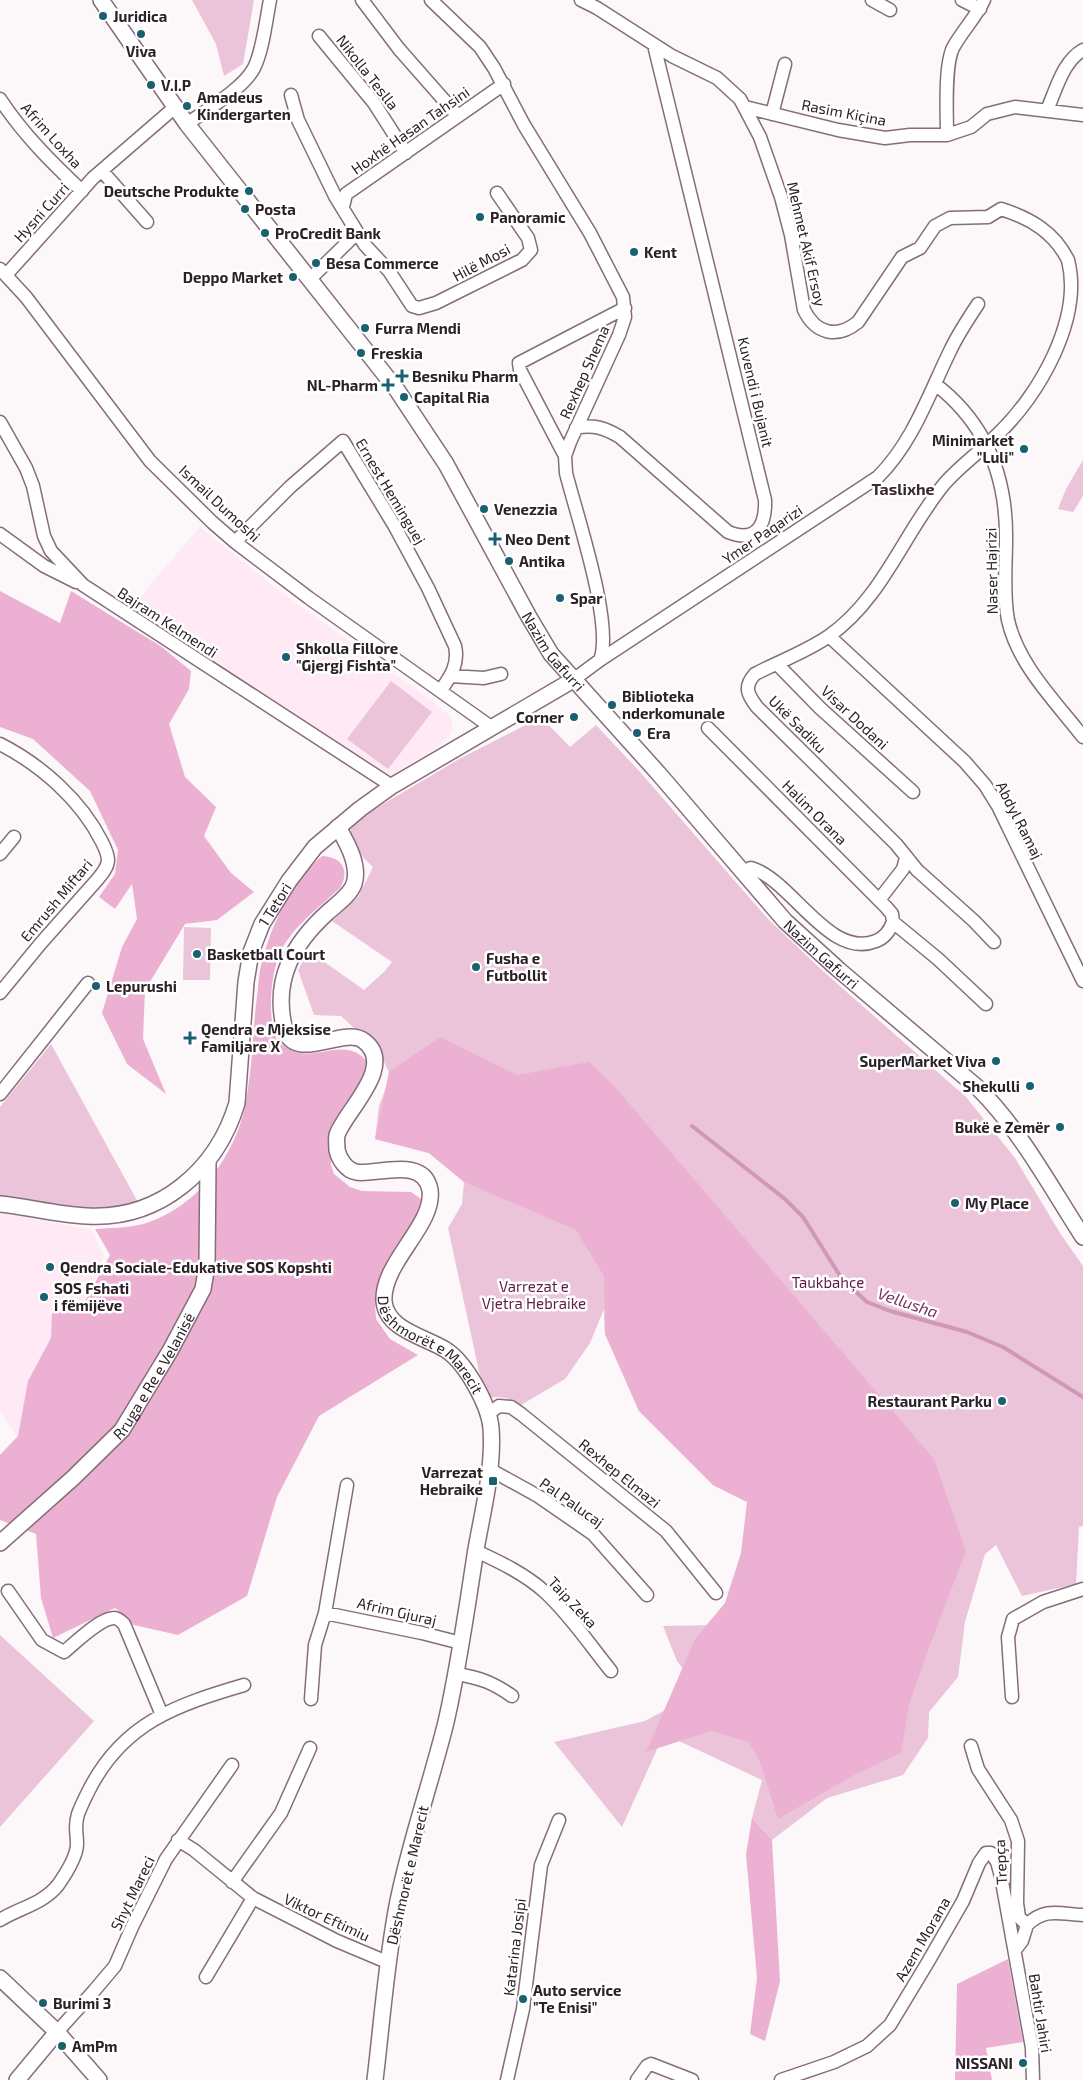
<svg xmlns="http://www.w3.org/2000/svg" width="1083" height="2080" font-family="'Exo 2',sans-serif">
<rect width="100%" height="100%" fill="#fcf7f9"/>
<path fill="#fee9f4" d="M200,527L285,595L432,701L451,717L453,728L446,741L392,776L130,612L155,579Z
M0,1212L92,1230L104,1257L25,1448L0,1412Z"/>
<path fill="#ebc4d9" d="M192,0H254L243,64L224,76L216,44Z
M1083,460V496L1073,512L1058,509L1066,489Z
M391,681L432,712L388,769L347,739Z
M541,717L570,747L596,725L640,772L768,919L824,972L966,1097L1015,1158L1060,1233L1083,1266V1526L1079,1527L1076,1584L1022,1596L996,1545L985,1554L965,1622L958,1677L929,1712L928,1738L903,1775L827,1798L772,1840L752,1818L762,1780L664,1734L622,1827L554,1742L645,1721L700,1691L677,1661L663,1626L720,1625L750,1577L747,1502L713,1485L639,1411L605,1334L604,1309L590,1343L565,1379L521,1405C506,1397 501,1395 485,1399L448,1228L462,1204L464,1182L429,1153L375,1139L379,1106L387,1085L389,1072L378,1050L341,1016L314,1015L298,970L309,951L364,990L385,971L392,962L332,921L358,897L373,867C358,853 349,844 351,823L461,758Z
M184,927L211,928L210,980H183Z
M51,1044L139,1204L93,1210L0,1198V1107Z
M0,1635L94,1721L0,1827Z"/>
<path fill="#ecb1d2" d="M0,591L60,623L71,591L162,647L191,671L189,689L169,724L185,777L216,807L204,836L231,873L254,892L217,920L185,924L145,990L143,1039L166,1094L127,1064L102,1013L122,947L137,919L132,884L115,909L99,897L115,874L118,850L90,791L33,739L0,727Z
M322,856C343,857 350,871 340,888C322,905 300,921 286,942C271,963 267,1011 275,1035C277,1042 285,1047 291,1050C317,1063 349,1033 369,1065L331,1146V1165L334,1174L350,1187L362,1191L411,1192L424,1201L427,1210L380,1289L375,1304L376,1319L390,1339L418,1355L319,1416L277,1497L247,1596L178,1635L134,1625L115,1608L53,1638L41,1598L36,1534L0,1520V1455L18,1436L28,1381L51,1338L52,1313L82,1307L110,1255L95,1229C111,1228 128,1228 143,1224C199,1208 240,1150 247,1095C252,1065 253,1034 256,1004C258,993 258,981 260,970C270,927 289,885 322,856Z
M440,1037L517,1075L589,1062L615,1087L934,1459L966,1551L928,1650L909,1705L901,1753L854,1775L778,1819L760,1762L749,1742L711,1731L646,1752L695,1639L725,1603L741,1553L747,1502L713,1485L639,1411L605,1334L604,1276L576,1230L464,1182L429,1153L375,1139L389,1072Z
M752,1818L772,1840L780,1981L765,2041L750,2034L757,1978L746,1854Z
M1008,1959L1023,2042L986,2048L992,2080H955L957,1984Z"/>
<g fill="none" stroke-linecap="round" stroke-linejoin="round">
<path stroke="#d197b7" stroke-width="4" d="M692,1126L785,1199L803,1217L842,1279L867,1302L890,1311L967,1332L1003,1347L1083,1397"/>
<g stroke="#856d7a" stroke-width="15">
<path id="minor" d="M362,0L399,49L458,116
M431,0L480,47L494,68L524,125L590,233L623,297L625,317L619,335L570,442L565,456L566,473C576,513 614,625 600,660
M581,0L597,8L672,56L717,78L740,99L760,137L781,197L791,235L804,310C816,334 837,339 858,322L902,257L920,248L935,226L950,218L988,217L1001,209C1030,218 1054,232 1068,260C1083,319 1039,395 998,434C981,451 961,465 945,483C904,532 883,598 829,636C806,652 780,661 755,674C743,687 748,695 757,707L896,844L917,870L974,921L994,942
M872,0L890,10
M962,0L980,9
M319,36L374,103L406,153
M291,95L298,120L335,196L365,245L389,271L412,306L419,308L436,303L522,260L531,250L528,238L497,193
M0,99C23,134 52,163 82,191
M745,107L838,130L885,138L910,135H947L971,127L987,114L1015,107L1083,115
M1047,110C1056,90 1063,61 1083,50
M772,114L785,64
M187,124C206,110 243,89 254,68C263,50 266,20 270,0
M947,135C947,115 944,62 954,46C963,30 976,17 984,0
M102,171L147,222
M343,207L346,194L504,84
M0,269L26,297L150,461L212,522L235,542L309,598L491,727
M6,275L93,178L174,108
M310,279L357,233
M935,384C986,423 1007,477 1006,540C1006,566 1003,594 1008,620C1018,665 1056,702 1083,737
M0,422L26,468L33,486L44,536L51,551L83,585L392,786
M576,428C593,424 605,428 620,437L728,532C756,543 766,526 765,500L654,45
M565,456L520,370L519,363L625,308
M0,534L44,566L76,582
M235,542L290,487L343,441L394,525L428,588L455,646C459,664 451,676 441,690
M829,636L965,762L985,785L998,806L1083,981
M777,664L820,708L913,792
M450,676L484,678L501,674
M573,680L600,660L878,477C913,442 929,394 950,351C958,334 968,319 978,304
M708,728L886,907L892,914L893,922L938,959L986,1004
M0,744C41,765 81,800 102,842C104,846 108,854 108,860C108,867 102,874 97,880L41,943L0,993
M0,854L14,837
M743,871L751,868C792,880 829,960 876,941C884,938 890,930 893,922
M879,900L903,869L906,858
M0,1094L88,983
M488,1414L499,1406L511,1407L521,1414L666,1531L716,1593
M489,1469L538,1496L593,1534L647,1595
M476,1551C500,1562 525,1574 545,1592C570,1615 590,1645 611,1671
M8,1591L42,1640L64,1652C75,1643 100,1618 114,1618C118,1618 121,1621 124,1624L162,1715
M325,1613L422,1633L461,1643
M457,1674C480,1678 492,1682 512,1696
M1012,1697L1008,1637L1013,1619L1043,1602L1083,1589
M311,1699L315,1645L325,1613L347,1485
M971,1746L978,1769L1011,1820L1018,1841L1017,1903L1019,1917L1027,1925L1022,1941L1015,1950
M178,1840L194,1850L253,1898L337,1941L387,1962
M232,1882L281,1813L310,1748
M0,1920C19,1908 43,1904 58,1885C65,1875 77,1857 77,1844C77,1831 74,1827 78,1814C81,1806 85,1798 89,1790C123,1723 176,1705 244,1685
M1027,1925C1045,1907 1060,1914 1083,1915
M206,1977L253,1898
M57,2032L93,1992L115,1966L132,1927L166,1859L232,1765
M507,2080L523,2009L541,1865L559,1820
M637,2080L647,2066L651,2064L692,2080
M781,2080L834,2062L867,2046L890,2025L928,1962L963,1901L979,1863L986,1853H991L997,1862L1001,1876L1032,2048L1033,2080"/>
</g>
<g stroke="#856d7a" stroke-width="18">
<g id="tertiary">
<path id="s1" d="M101,0L187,124L397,390L446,464L529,617L551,654L659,774L785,921L839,970L978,1088C1021,1131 1050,1186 1083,1237"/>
<path id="s2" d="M338,827C347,843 360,865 354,884C350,895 337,904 328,912C294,943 273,978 284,1026C293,1066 343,1025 364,1041C397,1066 345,1111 337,1135C336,1139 337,1146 337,1150C339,1159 346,1170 356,1172C374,1176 424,1155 430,1190C435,1225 382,1262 384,1301C386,1330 426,1337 446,1350C466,1363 489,1405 491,1428C494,1467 483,1510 476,1549C467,1607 459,1665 446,1722C431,1783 409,1844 397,1906C386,1964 382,2022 375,2080"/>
<path id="s3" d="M0,1204C29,1207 58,1215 87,1216C160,1220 217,1170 237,1103L246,982L251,952L262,924L289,881L315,847L360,809L392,786L573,680"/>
<path id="s4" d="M0,1543L73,1478L122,1430L170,1351L203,1289L207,1265L208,1162"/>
<path d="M0,1978L57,2032L99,2080"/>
<path d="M17,2080L57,2032"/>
</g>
</g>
<use href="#minor" stroke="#fff" stroke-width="12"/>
<use href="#tertiary" stroke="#fff" stroke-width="15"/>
</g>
<g fill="#196070" stroke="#fff" stroke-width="2">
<circle cx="103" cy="16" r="5"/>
<circle cx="141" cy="34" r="5"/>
<circle cx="151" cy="85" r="5"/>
<circle cx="187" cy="106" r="5"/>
<circle cx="249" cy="191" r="5"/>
<circle cx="245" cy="209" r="5"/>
<circle cx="480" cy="217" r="5"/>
<circle cx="265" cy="233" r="5"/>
<circle cx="634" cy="252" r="5"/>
<circle cx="316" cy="263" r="5"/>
<circle cx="293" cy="277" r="5"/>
<circle cx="365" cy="328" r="5"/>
<circle cx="361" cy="353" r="5"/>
<path d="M399.5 368.5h5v5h5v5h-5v5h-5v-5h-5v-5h5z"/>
<path d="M385.5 377.5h5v5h5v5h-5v5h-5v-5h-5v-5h5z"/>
<circle cx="404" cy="397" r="5"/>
<circle cx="1024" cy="449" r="5"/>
<circle cx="484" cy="509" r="5"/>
<path d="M492.5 531.5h5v5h5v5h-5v5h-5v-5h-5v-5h5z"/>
<circle cx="509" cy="561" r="5"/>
<circle cx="560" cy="598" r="5"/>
<circle cx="286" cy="657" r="5"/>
<circle cx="612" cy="705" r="5"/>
<circle cx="574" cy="717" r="5"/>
<circle cx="637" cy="733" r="5"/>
<circle cx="197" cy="954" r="5"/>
<circle cx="476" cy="967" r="5"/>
<circle cx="96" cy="986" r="5"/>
<path d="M187.5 1030.5h5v5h5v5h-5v5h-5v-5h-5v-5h5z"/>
<circle cx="996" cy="1061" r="5"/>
<circle cx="1030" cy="1086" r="5"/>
<circle cx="1060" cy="1127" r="5"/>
<circle cx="955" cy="1203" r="5"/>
<circle cx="50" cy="1267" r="5"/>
<circle cx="44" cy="1297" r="5"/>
<circle cx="1002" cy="1401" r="5"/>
<rect x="488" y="1476" width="10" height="10" rx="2.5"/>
<circle cx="523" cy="1999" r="5"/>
<circle cx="43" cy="2003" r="5"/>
<circle cx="62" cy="2046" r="5"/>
<circle cx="1023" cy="2063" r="5"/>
</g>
<g text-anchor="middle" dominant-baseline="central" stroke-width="5" stroke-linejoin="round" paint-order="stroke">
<g font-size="15" font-weight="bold" fill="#2b2127" stroke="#fff" text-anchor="start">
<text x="113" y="16">Juridica</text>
<text x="141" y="51" text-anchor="middle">Viva</text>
<text x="161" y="85">V.I.P</text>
<text x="197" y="97">Amadeus<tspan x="197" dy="17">Kindergarten</tspan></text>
<text x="239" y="191" text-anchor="end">Deutsche Produkte</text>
<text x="255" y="209">Posta</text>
<text x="490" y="217">Panoramic</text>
<text x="275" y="233">ProCredit Bank</text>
<text x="644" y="252">Kent</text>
<text x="326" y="263">Besa Commerce</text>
<text x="283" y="277" text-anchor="end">Deppo Market</text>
<text x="375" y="328">Furra Mendi</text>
<text x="371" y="353">Freskia</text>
<text x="412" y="376">Besniku Pharm</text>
<text x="378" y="385" text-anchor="end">NL-Pharm</text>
<text x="414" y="397">Capital Ria</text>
<text x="1014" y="440" text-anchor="end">Minimarket<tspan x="1014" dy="17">"Luli"</tspan></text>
<text x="494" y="509">Venezzia</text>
<text x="505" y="539">Neo Dent</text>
<text x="519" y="561">Antika</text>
<text x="570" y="598">Spar</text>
<text x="296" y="648">Shkolla Fillore<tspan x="296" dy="17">"Gjergj Fishta"</tspan></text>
<text x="622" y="696">Biblioteka<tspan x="622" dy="17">nderkomunale</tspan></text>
<text x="564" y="717" text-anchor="end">Corner</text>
<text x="647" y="733">Era</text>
<text x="207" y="954">Basketball Court</text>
<text x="486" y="958">Fusha e<tspan x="486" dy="17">Futbollit</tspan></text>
<text x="106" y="986">Lepurushi</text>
<text x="201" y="1029">Qendra e Mjeksise<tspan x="201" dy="17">Familjare X</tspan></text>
<text x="986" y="1061" text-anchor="end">SuperMarket Viva</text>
<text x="1020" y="1086" text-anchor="end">Shekulli</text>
<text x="1050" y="1127" text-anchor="end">Bukë e Zemër</text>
<text x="965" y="1203">My Place</text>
<text x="60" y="1267">Qendra Sociale-Edukative SOS Kopshti</text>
<text x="54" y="1288">SOS Fshati<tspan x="54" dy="17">i fëmijëve</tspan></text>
<text x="992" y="1401" text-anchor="end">Restaurant Parku</text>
<text x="483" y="1472" text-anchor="end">Varrezat<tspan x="483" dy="17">Hebraike</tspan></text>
<text x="533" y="1990">Auto service<tspan x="533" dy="17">"Te Enisi"</tspan></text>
<text x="53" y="2003">Burimi 3</text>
<text x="72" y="2046">AmPm</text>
<text x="1013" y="2063" text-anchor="end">NISSANI</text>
</g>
<g font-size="15" fill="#2b2127" stroke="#fff">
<text transform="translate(368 72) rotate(52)">Nikolla Teslla</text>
<text transform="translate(844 112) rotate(11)">Rasim Kiçina</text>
<text transform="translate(410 130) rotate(-35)">Hoxhë Hasan Tahsini</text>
<text transform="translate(52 135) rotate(48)">Afrim Loxha</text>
<text transform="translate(41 212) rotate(-48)">Hysni Curri</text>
<text transform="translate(807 244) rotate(77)">Mehmet Akif Ersoy</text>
<text transform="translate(481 262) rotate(-28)">Hilë Mosi</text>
<text transform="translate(584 372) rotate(-66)">Rexhep Shema</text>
<text transform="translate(756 392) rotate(77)">Kuvendi i Bujanit</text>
<text transform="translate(391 491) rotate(59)">Ernest Heminguej</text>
<text transform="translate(220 503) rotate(43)">Ismail Dumoshi</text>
<text transform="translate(762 534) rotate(-34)">Ymer Paqarizi</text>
<text transform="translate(991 571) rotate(-91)">Naser Hajrizi</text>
<text transform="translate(168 622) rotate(33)">Bajram Kelmendi</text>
<text stroke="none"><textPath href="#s1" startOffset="795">Nazim Gafurri</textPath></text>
<text transform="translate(855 717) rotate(43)">Visar Dodani</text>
<text transform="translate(798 724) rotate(45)">Ukë Sadiku</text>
<text transform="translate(815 812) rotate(45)">Halim Orana</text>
<text transform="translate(1020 820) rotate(63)">Abdyl Ramaj</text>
<text transform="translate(56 900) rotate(-50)">Emrush Miftari</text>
<text stroke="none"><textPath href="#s3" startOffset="496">1 Tetori</textPath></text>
<text stroke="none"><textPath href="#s1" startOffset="1200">Nazim Gafurri</textPath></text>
<text stroke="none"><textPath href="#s2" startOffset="745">Dëshmorët e Marecit</textPath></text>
<text stroke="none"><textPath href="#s4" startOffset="229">Rruga e Re e Velanisë</textPath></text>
<text transform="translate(620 1473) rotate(39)">Rexhep Elmazi</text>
<text transform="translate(572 1502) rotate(35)">Pal Palucaj</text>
<text transform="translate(573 1602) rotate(47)">Taip Zeka</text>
<text transform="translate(397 1611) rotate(13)">Afrim Gjuraj</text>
<text transform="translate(1000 1862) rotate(-93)">Trepça</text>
<text transform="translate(407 1875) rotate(-77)">Dëshmorët e Marecit</text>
<text transform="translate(132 1893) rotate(-64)">Shyt Mareci</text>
<text transform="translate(327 1917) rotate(25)">Viktor Eftimiu</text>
<text transform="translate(922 1939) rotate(-60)">Azem Morana</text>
<text transform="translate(514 1947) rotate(-83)">Katarina Josipi</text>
<text transform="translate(1041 2013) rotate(81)">Bahtir Jahiri</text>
</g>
<g font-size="15" fill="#5f1c47" stroke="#fff">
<text x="828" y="1282">Taukbahçe</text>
<text x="534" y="1286">Varrezat e<tspan x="534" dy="17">Vjetra Hebraike</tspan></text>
</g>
<g font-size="16" font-weight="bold" fill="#3c2833" stroke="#fff">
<text x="903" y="488">Taslixhe</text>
</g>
<g font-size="16" font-style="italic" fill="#75315c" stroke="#fff">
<text transform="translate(908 1302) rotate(19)">Vellusha</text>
</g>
</g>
</svg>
